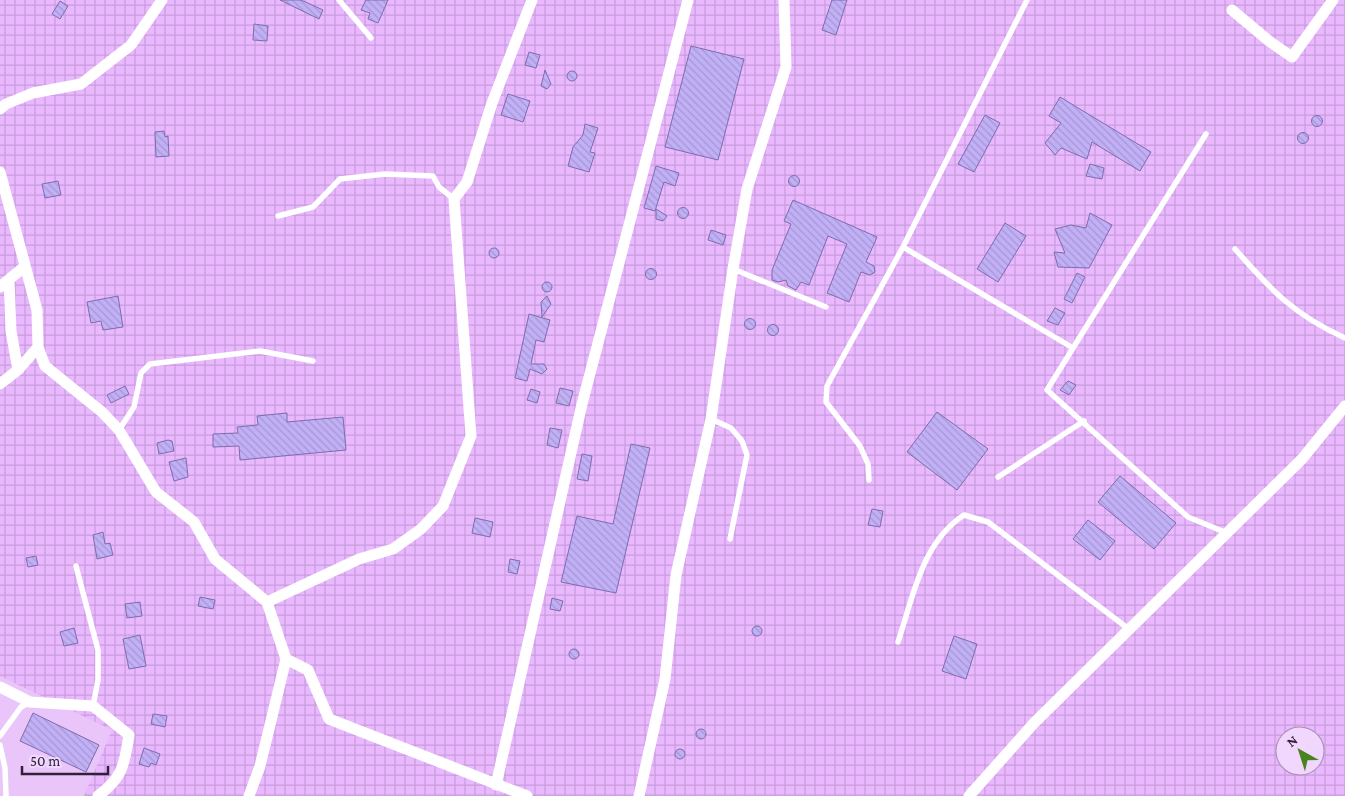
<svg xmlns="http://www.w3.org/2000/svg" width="1345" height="796" font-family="'Crimson Pro',serif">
<defs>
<pattern id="industrial-grid" width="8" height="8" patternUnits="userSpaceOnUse" patternTransform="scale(1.25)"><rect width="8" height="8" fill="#e9b8ff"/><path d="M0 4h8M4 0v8" fill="none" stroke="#c89edb"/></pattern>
<pattern id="building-back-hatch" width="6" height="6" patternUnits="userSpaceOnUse" patternTransform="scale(1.25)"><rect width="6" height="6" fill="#c1b0f6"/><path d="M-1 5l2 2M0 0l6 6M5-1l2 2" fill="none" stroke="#a697d4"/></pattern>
</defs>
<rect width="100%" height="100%" fill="#e9c5f9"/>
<path fill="url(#industrial-grid)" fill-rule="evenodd" d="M0,0H1345V796H84L112,730L0,676ZM1285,736H1315V766H1285Z"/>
<path fill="url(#building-back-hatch)" stroke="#7d6cae" d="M280,0H301L323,10L319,19Z
M366,0H388L378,23L368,19L370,13L361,10Z
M832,0H847L836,35L822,30Z
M60,1L68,6L60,19L52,14Z
M254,24L268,26L267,41L253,40Z
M691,46L744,59L718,160L665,147Z
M529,52L540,55L536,68L525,65Z
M545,70L551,84L547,89L541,86Z
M567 76a5 5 0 1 1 10 0a5 5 0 1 1-10 0Z
M508,94L530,101L523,122L501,115Z
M1060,97L1151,152L1140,171L1092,142L1087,159L1061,148L1055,155L1045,143L1061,123L1049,116Z
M985,115L1000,123L974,172L958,164Z
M1311.5 121a5.5 5.5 0 1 1 11 0a5.5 5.5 0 1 1-11 0Z
M585,124L598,128L590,152L595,153L589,172L568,166L573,147L583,135Z
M164,131L165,137L168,136L169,156L156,157L155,132Z
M1297.5 138a5.5 5.5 0 1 1 11 0a5.5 5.5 0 1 1-11 0Z
M1090,164L1104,168L1102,179L1086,176Z
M656,166L679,173L675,186L664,182L655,211L644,208Z
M788.5 181a5.5 5.5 0 1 1 11 0a5.5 5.5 0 1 1-11 0Z
M58,181L61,195L45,198L42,184Z
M793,200L877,237L866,262L874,266L875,272L870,275L861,272L849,302L827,293L847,244L828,236L809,285L801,282L796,290L788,286L786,280L778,282L772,280V270L791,224L784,221Z
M677.5 213a5.5 5.5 0 1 1 11 0a5.5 5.5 0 1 1-11 0Z
M656,209L667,216L663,221L656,219Z
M1090,213L1112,225L1089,268L1058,267L1054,252L1065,253L1055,229L1071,225L1086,228Z
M1005,223L1026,236L998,282L977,269Z
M711,230L726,235L723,245L708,240Z
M489 253a5 5 0 1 1 10 0a5 5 0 1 1-10 0Z
M645.5 274a5.5 5.5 0 1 1 11 0a5.5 5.5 0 1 1-11 0Z
M1077,273L1085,277L1072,303L1064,299Z
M542 287a5 5 0 1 1 10 0a5 5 0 1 1-10 0Z
M118,296L123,327L103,330L101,321L91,323L87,302Z
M547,296L551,304L542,317L541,302Z
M1055,308L1065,313L1058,325L1047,321Z
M529,314L550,320L544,342L536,340L531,364H544L547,369L542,374L530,369L527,381L515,378Z
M744.5 324a5.5 5.5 0 1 1 11 0a5.5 5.5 0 1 1-11 0Z
M767.5 330a5.5 5.5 0 1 1 11 0a5.5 5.5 0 1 1-11 0Z
M1068,381L1076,385L1069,395L1060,390Z
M125,386L129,394L111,403L107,395Z
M560,388L573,391L569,406L556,403Z
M531,389L540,392L537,403L527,400Z
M937,412L988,449L957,490L907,452Z
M287,413V422L343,417L346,450L240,460L239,446L213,447V434L238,433L237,427L258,425L257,416Z
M550,428L562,430L558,448L547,445Z
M168,440L172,441L174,451L159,454L157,443Z
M631,444L650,448L616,593L561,582L577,516L613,524Z
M582,454L592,456L588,481L577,479Z
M186,458L188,477L174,481L169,462Z
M1120,476L1176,523L1154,549L1098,502Z
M872,509L883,511L880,527L868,525Z
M475,518L493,522L490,537L472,533Z
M1088,520L1115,541L1100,560L1073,539Z
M103,532L105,544L110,543L113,555L97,559L93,535Z
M36,556L38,565L28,567L26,558Z
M510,559L520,561L517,574L508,572Z
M200,597L215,600L213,609L198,606Z
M552,598L563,601L560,611L550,609Z
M140,602L142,616L127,618L125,604Z
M752 631a5 5 0 1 1 10 0a5 5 0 1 1-10 0Z
M74,628L78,643L64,646L60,632Z
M140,635L146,666L129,669L123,639Z
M954,636L977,644L966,679L942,671Z
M569 654a5 5 0 1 1 10 0a5 5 0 1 1-10 0Z
M33,713L99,745L86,772L20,741Z
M153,714L167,716L165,727L151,724Z
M696 734a5 5 0 1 1 10 0a5 5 0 1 1-10 0Z
M144,748L160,754L156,765L151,763L149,767L139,764Z
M675 754a5 5 0 1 1 10 0a5 5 0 1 1-10 0Z"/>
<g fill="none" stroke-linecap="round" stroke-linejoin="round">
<path stroke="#fff" stroke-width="5.5" d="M339,0L371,38
M1206,134L1047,390L1188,517L1227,533
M278,216L313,207L340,179L385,174L433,176L439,187L454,199
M903,247L1073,348
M1235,249C1271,290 1294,315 1345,338
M733,269L826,307
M711,419L731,428L742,441L747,455L730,539
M119,430L134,407L141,373L150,364L260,351L313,361
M998,477L1084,421
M869,480L868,464L860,446L826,402L827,386L903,247L1027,0
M76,566L98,650V680L93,706
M898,642C913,597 922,542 964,515L988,522L1130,630
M0,736L21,707L30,702
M0,745L5,768L6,796"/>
<path stroke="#fff" stroke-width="11" d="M1232,10L1269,41L1292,57L1333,0
M0,109L6,104L33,93L81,84L131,45L162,0
M0,172L37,310L38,347L45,366L102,412L119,430L156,492L194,522L215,559L267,602L286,659L260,766L249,796
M9,280L11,331L18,370
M0,287L24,267
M0,384L18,370L38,347
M267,602L359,559L393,549L421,529L443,506L471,436L454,199L467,182L492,103L532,0
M286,659L308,670L329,719L527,796
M0,687L30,702L93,706L129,735C124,766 123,777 98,796
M496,785L582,404L688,0
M639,796L665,679L676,575L711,419L733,269L747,189L786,67L784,0
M969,796L1034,723L1302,459L1345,406"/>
</g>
<g transform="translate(1300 751) rotate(321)"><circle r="24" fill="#f1d6fe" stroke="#a48daf"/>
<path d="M0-4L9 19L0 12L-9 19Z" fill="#49831f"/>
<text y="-8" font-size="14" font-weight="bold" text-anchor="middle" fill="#312039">N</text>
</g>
<path d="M22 766v8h86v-8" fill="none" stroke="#312039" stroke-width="2.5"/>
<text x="30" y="766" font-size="15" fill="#312039" stroke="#f1d6fe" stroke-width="4" paint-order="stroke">50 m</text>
</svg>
